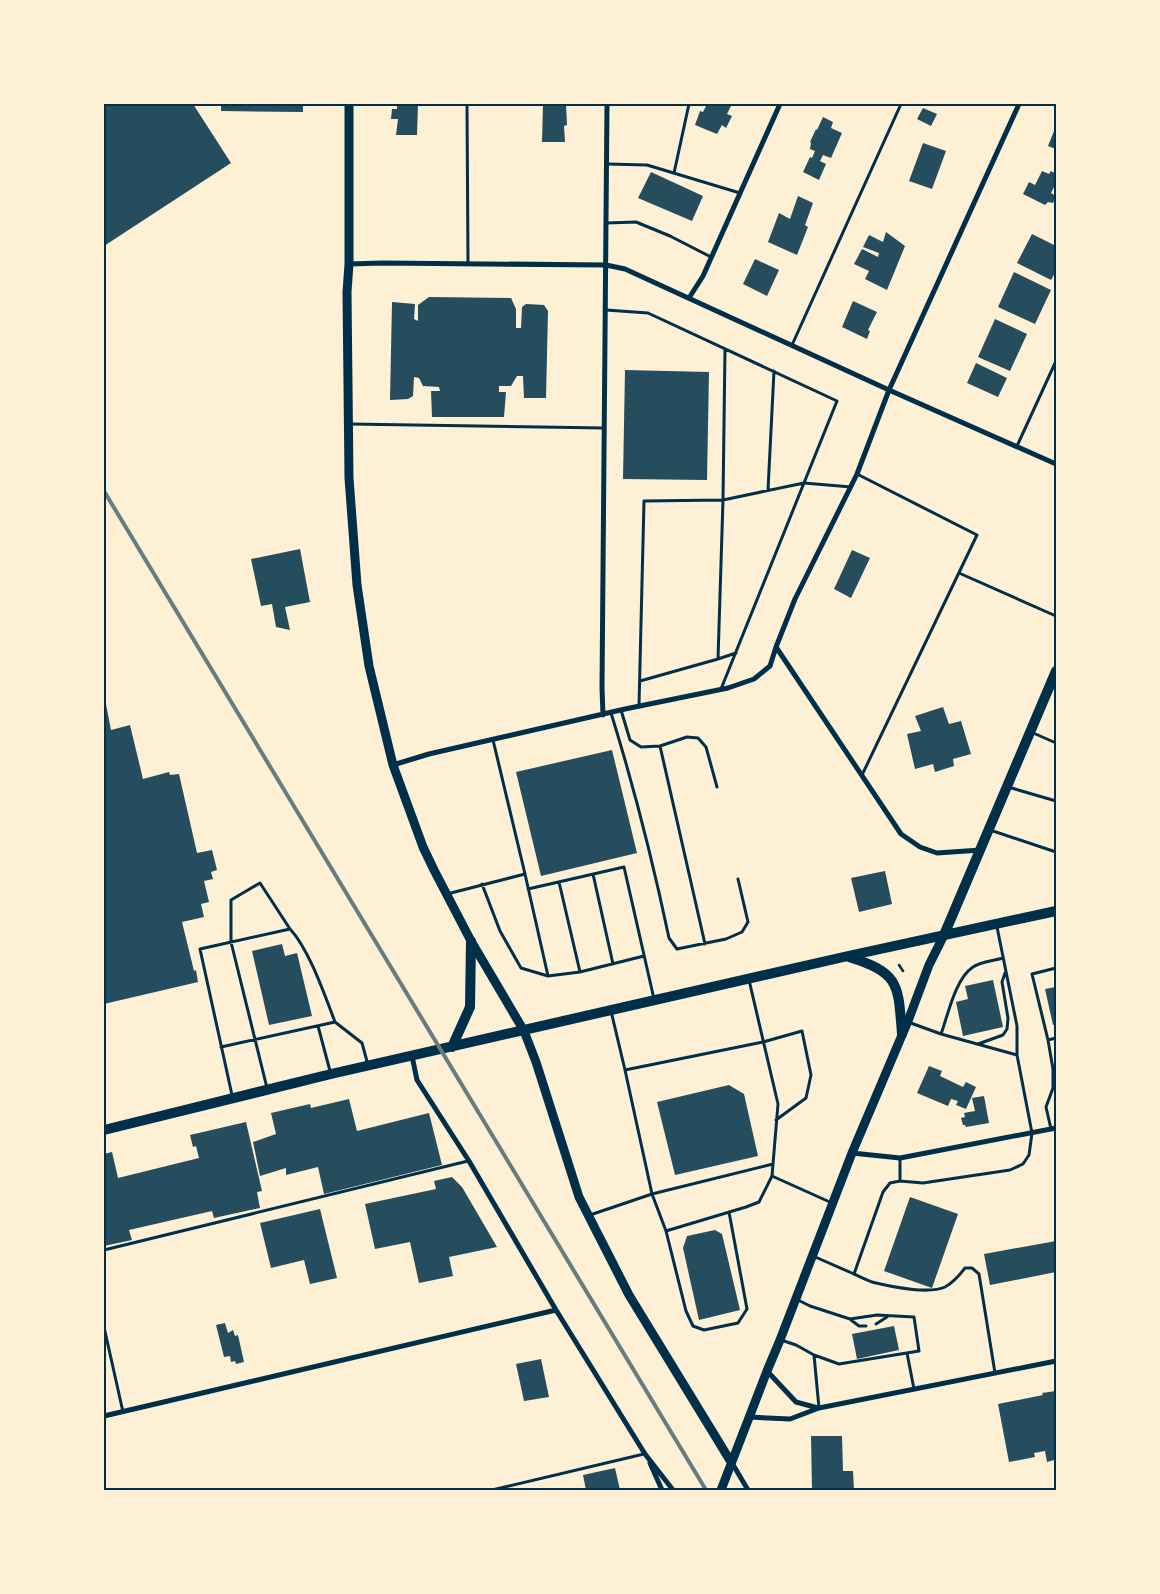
<svg xmlns="http://www.w3.org/2000/svg" width="1160" height="1594" font-family="Signika,sans-serif">
<rect width="100%" height="100%" fill="#fdf0d5"/>
<path fill="#264d5e" d="M104,104H193L231,163L104,246Z
M221,104H303V112L221,111Z
M397,104H418L417,135H396L398,119H391L392,109H397Z
M543,104H566L567,125L564,126L565,142H542Z
M707,104H732L727,114L732,116L726,128L722,125L717,134L695,125L700,111L703,112Z
M923,108L937,114L931,126L917,119Z
M823,117L833,122L831,128L842,133L831,158L823,155L820,161L826,164L819,180L803,172L810,157L812,158L815,151L810,149L811,143L810,142L816,129L817,130Z
M1056,126V149L1048,146Z
M923,143L946,151L932,189L909,181Z
M1042,171L1049,174L1051,171L1056,174V183L1051,193L1056,196L1053,203L1048,202L1045,205L1023,194L1029,182L1035,185Z
M651,172L703,196L692,221L638,198Z
M798,196L813,203L805,225L808,227L797,255L768,242L779,213L790,219Z
M886,232L905,246L887,290L865,279L869,271L854,264L862,249L878,257L879,253L863,247L869,235L883,242Z
M1032,234L1056,246V271L1051,280L1017,263Z
M755,259L779,270L767,296L743,284Z
M1014,272L1051,290L1035,324L998,307Z
M429,297L511,298L516,309V328H521L522,307L526,304L544,305L548,311L546,398H524L523,376H517L511,386H499V392H506L504,417H432L431,391H440L439,387L423,386L419,378L414,377L413,396L408,399L390,400L392,302L415,304L414,319L418,321V305Z
M853,301L877,312L868,330L870,331L867,339L842,327Z
M995,319L1027,334L1010,371L978,357Z
M976,363L1007,378L998,397L967,383Z
M625,370L709,372L707,480L623,479Z
M300,549L310,602L285,607L290,630L276,627L272,604L261,606L251,559Z
M852,550L870,558L851,598L834,589Z
M105,699L111,730L130,725L143,779L169,772L170,775L179,774L197,853L212,850L217,870L211,872L213,879L204,881L209,902L201,904L204,917L182,922L194,971L196,970L198,982L104,1004Z
M943,707L949,724L961,721L971,754L953,759L954,766L935,772L933,764L915,769L907,734L921,731L915,716Z
M612,750L637,853L541,876L516,772Z
M885,871L892,904L859,912L851,878Z
M282,944L285,956L297,953L312,1016L269,1025L252,951Z
M993,980L1003,1027L963,1036L956,1002L968,999L965,986Z
M1056,987V1024L1053,1025L1045,989Z
M929,1066L942,1071L940,1076L963,1087L966,1082L976,1087L966,1109L956,1105L958,1101L951,1099L948,1106L917,1093Z
M729,1085L744,1094L758,1156L675,1175L657,1102Z
M984,1096L989,1123L966,1127L965,1125H963L961,1118L965,1117L964,1113L975,1111L972,1098Z
M349,1099L357,1131L429,1113L442,1165L324,1194L318,1167L286,1175V1168L260,1176L253,1142L276,1134L271,1113L310,1104L311,1108Z
M246,1122L262,1191L257,1192L260,1208L214,1218L212,1211L129,1230L132,1240L104,1246V1154L112,1152L118,1178L199,1158L196,1146L193,1147L190,1135Z
M452,1177L462,1187L497,1247L449,1257L453,1276L419,1283L410,1242L375,1249L365,1204L436,1189L434,1181Z
M910,1197L958,1214L932,1288L884,1271Z
M320,1209L337,1278L310,1284L304,1260L271,1268L260,1223Z
M715,1230L722,1234L740,1310L699,1320L683,1248L687,1236Z
M1056,1241V1272L990,1285L984,1254Z
M225,1323L228,1333L233,1330L235,1336L238,1335L244,1362L236,1364L235,1361L231,1362L230,1356L224,1357L216,1325Z
M894,1326L899,1350L857,1359L852,1334Z
M541,1359L549,1397L524,1401L516,1364Z
M1056,1391V1467L1054,1460L1047,1462L1045,1451L1034,1453L1035,1457L1009,1462L998,1404L1043,1395L1042,1393Z
M811,1436H842L843,1471H853L854,1490H812Z
M615,1468L620,1490H586L583,1475Z"/>
<g fill="none" stroke-linecap="round" stroke-linejoin="round">
<path stroke="#003049" stroke-width="2.5" d="M899,965L903,971"/>
<path stroke="#003049" stroke-width="3" d="M467,104L468,263
M607,164L647,165L740,193
M674,173L689,104
M606,223L636,222L670,236L711,257
M606,310L648,313L837,401L721,689
M792,345L901,104
M725,349L723,500L718,659L736,653
M350,424L604,428
M1017,446L1056,361
M857,474L977,535L862,775
M768,490L774,371
M959,573L1056,616
M640,681L718,659
M639,706L644,501L723,500L804,483L851,487
M621,710L630,740L641,747L660,746L687,737L698,738L706,747L717,787
M611,713C634,787 653,862 669,938L677,949L726,939L742,932L748,922L738,879
M1031,732L1056,743
M493,740L525,874
M660,746L705,944
M1008,787L1056,801
M990,830L1056,852
M593,874L613,964
M559,882L580,972
M482,884L500,931L521,968L548,976
M528,889L624,867L654,999
M447,894L525,874L548,976L580,972L644,956
M749,980L778,1104L772,1176L832,1203
M611,1011L625,1070
M335,1022L362,1043L368,1065
M908,1022L941,1034L1017,1055
M318,1026L330,1071
M941,1034C948,1015 955,979 973,967C980,962 993,961 1003,958
M1048,1040L1056,1038
M978,1044L1003,1035L1007,1029L1008,1018L1002,982L1005,973
M221,1047L335,1022C325,996 309,949 290,929
M232,1095L200,949L290,929L260,883L231,900V942L267,1088
M1051,1129L1046,1107L1053,1088V1069L1048,1040L1032,974L1056,968
M900,1158V1181
M773,1164L652,1194L625,1070L763,1042L802,1031L811,1075L806,1098L776,1120
M590,1215L652,1194L666,1231L746,1207L759,1202L772,1176
M666,1231L686,1311L693,1326L704,1330L738,1323L747,1309L729,1212
M104,1250L468,1161
M813,1256L854,1274
M851,1320L859,1326H866
M876,1324L887,1317
M104,1327L123,1412
M781,1340L796,1345L814,1355L839,1364L919,1351L914,1317L877,1315L850,1319L810,1306L798,1300
M907,1353L914,1389
M814,1355L819,1408
M995,1373L979,1274L972,1268H965C959,1276 954,1282 945,1287C929,1294 893,1287 876,1283C868,1281 861,1277 854,1274L883,1192L890,1183L900,1181L923,1183L1010,1170L1023,1164L1029,1155L1032,1133L1017,1055V1026L997,927
M492,1490L644,1454"/>
<path stroke="#003049" stroke-width="5" d="M349,264L382,263L606,265L625,269L889,390L1056,464
M689,298L703,276L780,104
M603,715L602,688L607,104
M393,765L429,754L625,709L728,688L754,679L770,666L776,647
M981,850L937,853L920,847L901,834L776,647L795,599L857,474L889,390L1019,104
M412,1056L417,1080L469,1161L556,1310L645,1454L673,1490
M852,1153L900,1158L1056,1128
M767,1371L796,1402L818,1408
M104,1416L556,1310
M749,1417L790,1419L819,1408L1056,1361
M650,1463L662,1490
M732,1463L748,1490"/>
<path stroke="#003049" stroke-width="9" d="M349,104V264L347,292L349,478L357,585L369,666L393,765L423,847L434,870L471,941L524,1031L536,1062L579,1197L629,1295L731,1462
M721,1490L767,1371L780,1340L852,1153L908,1021L929,965L944,935"/>
<path stroke="#003049" stroke-width="10" d="M944,935L1056,671
M849,957C900,973 898,984 902,1034
M452,1047L470,1007L471,941
M104,1130L331,1074L848,956L1056,911"/>
<path stroke="#657d81" stroke-width="4" d="M104,491L706,1490"/>
</g>
<rect width="1160" height="1594" fill="none" stroke="#fdf0d5" stroke-width="210"/>
<rect x="105" y="105" width="950" height="1384" fill="none" stroke="#003049" stroke-width="2"/>
</svg>
